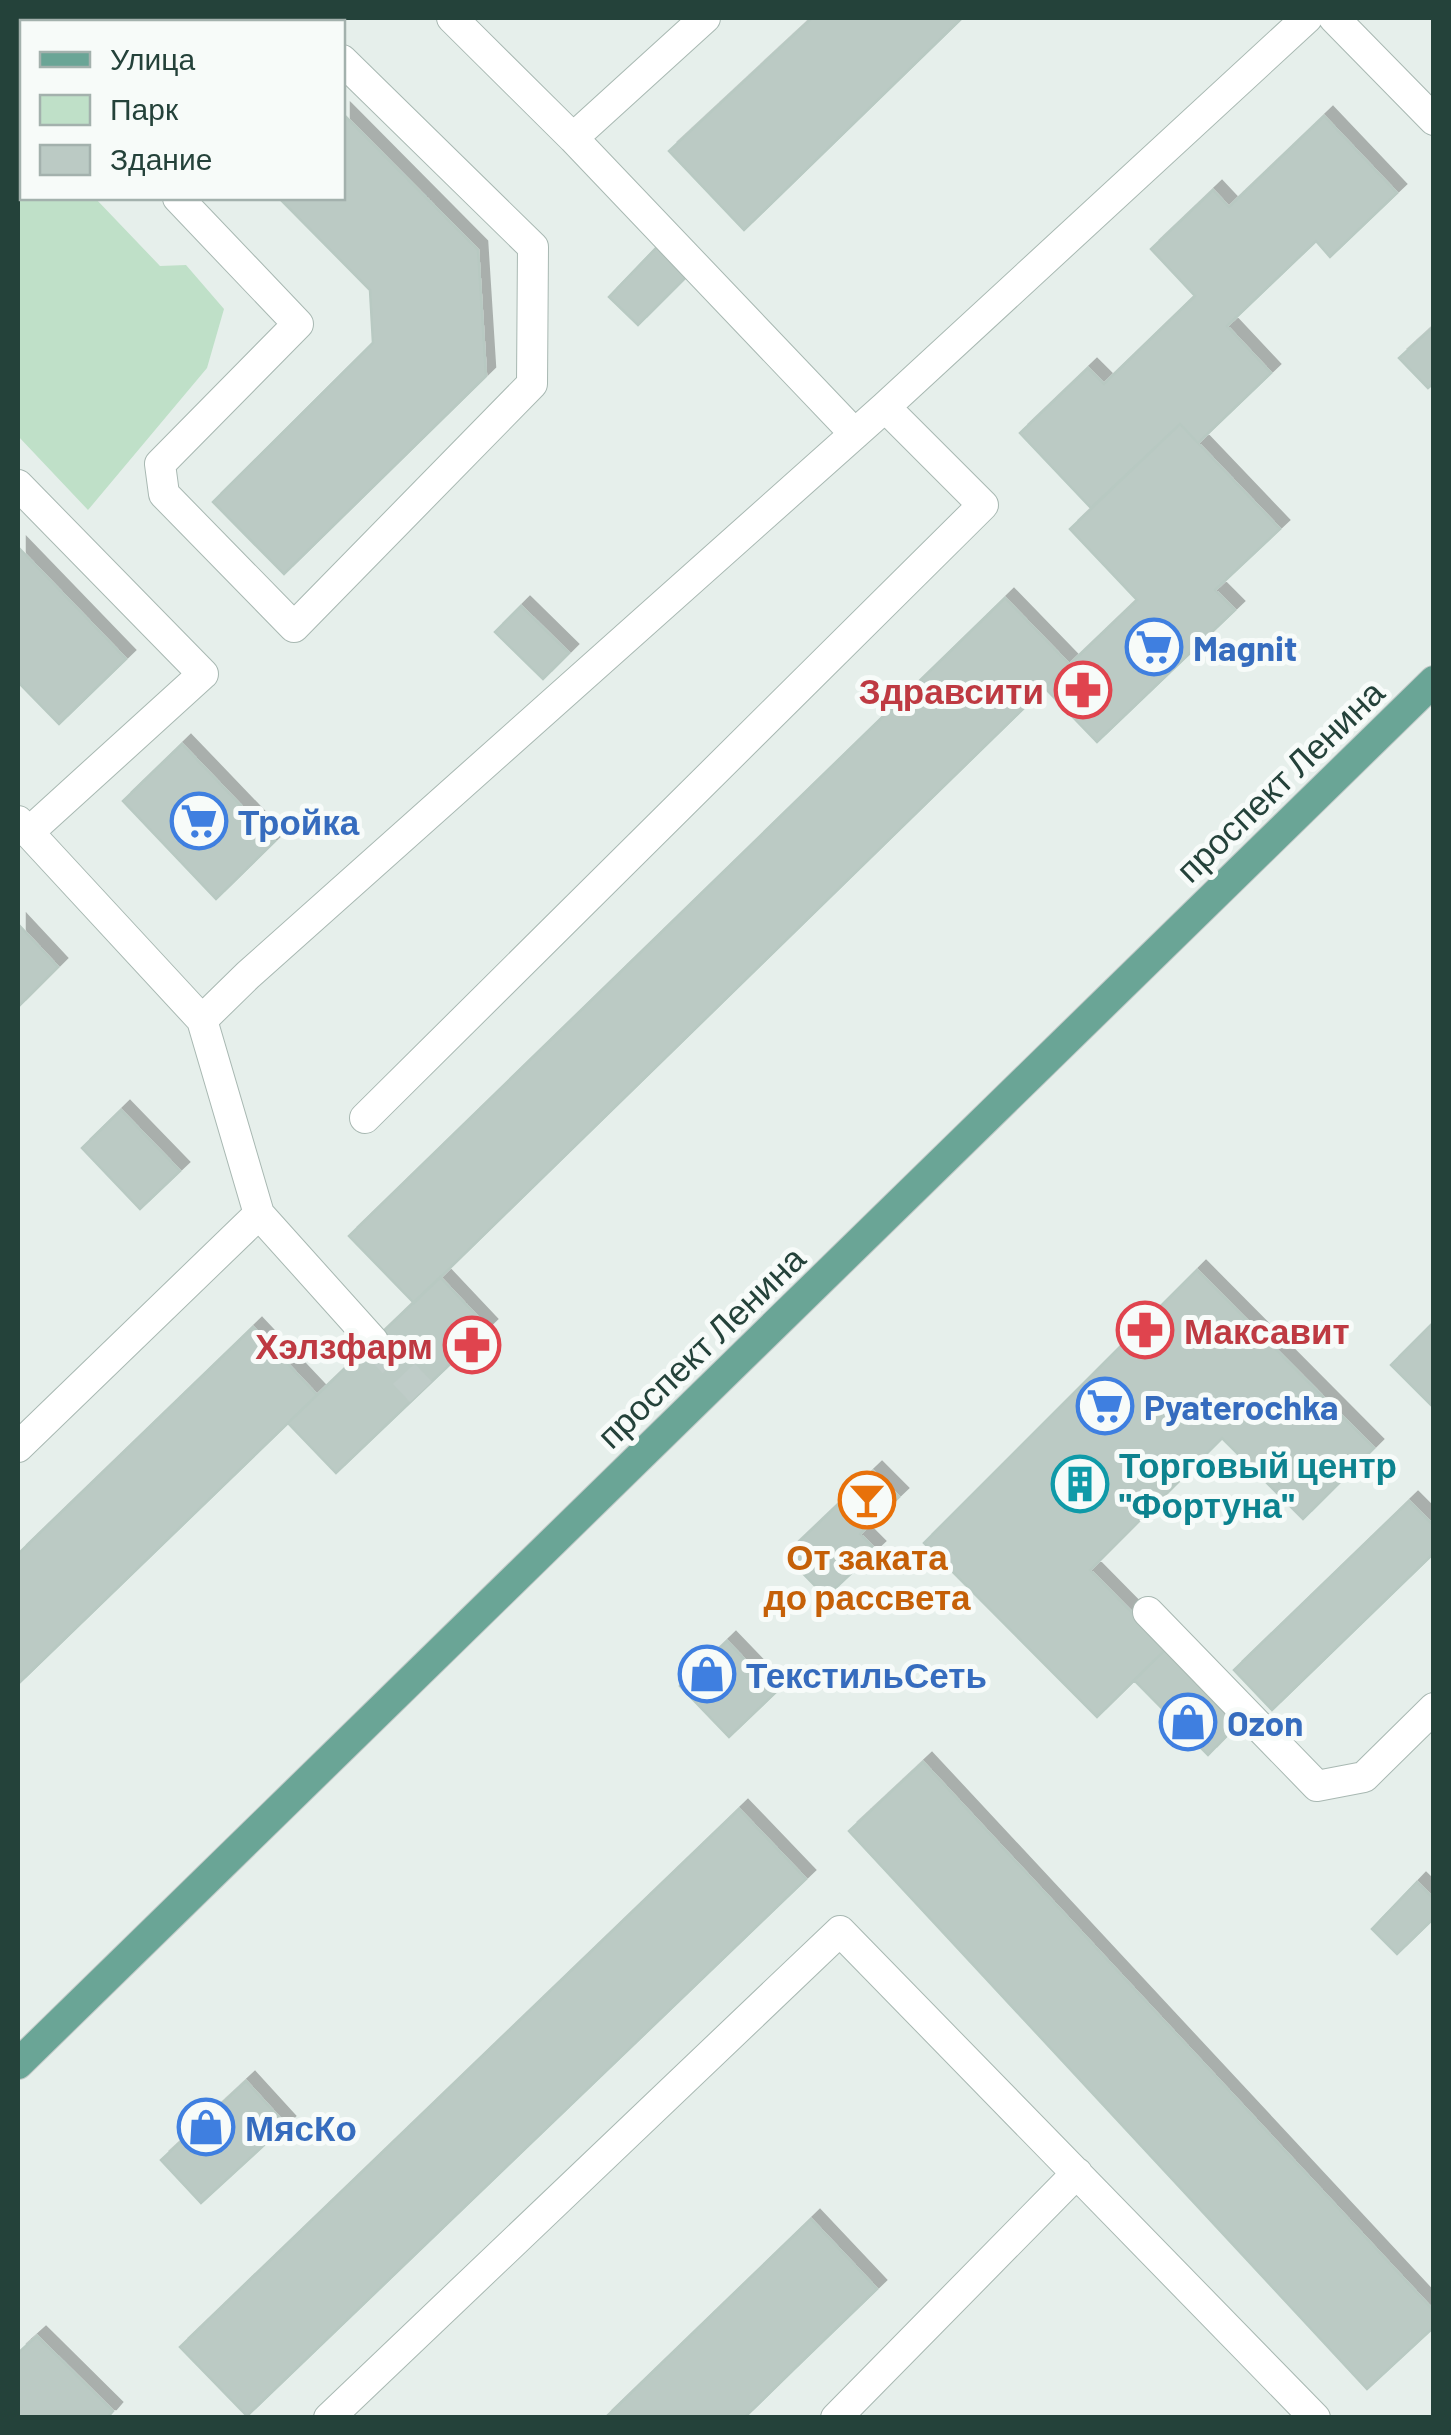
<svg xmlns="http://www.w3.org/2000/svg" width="1451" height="2435" font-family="Barlow,sans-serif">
<defs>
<filter id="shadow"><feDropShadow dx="9" dy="-9" stdDeviation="0" flood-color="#0004"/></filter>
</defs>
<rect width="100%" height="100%" fill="#e6efeb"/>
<path fill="#bfe0c8" d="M22,75V198H95L160,266L186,265L224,309L207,368L88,510L18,436V80Z"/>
<path fill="#bbcac4" stroke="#b8c9c2" stroke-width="2.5" filter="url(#shadow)" d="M102,18H248L253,22H107Z
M812,18H962L744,230L669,151Z
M342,113L478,250L486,376L284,574L213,502L373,343L370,290L279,198H342Z
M1324,116L1397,193L1330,257L1316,241L1227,326L1271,373L1198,443L1180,424L1091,508L1020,433L1088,368L1104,384L1195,296L1151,249L1213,190L1229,207Z
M657,247L687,276L638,325L609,297Z
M1434,326V383L1428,388L1399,358Z
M1180,424L1280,529L1215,590L1235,610L1097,742L1045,688L1137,600L1070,529Z
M18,547L126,659L59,724L18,682Z
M1005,598L1069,664L414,1303L349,1236Z
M521,606L569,653L543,679L495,632Z
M182,744L275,841L216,899L123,801Z
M18,924L58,967L18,1007Z
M121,1110L180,1171L140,1209L82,1148Z
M1197,1270L1374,1448L1303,1519L1222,1438L1090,1570L1167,1648L1097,1717L924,1543Z
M440,1277L488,1328L336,1473L288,1423Z
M1434,1322V1408L1391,1365Z
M253,1327L317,1395L18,1684V1554Z
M873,1471L899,1497L860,1534L876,1550L826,1597L785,1555Z
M1409,1501L1434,1526V1553L1272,1710L1234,1670Z
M727,1641L776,1692L729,1737L680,1686Z
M1167,1648L1240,1722L1208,1755L1134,1680Z
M923,1762L1434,2311V2327L1367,2389L849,1831Z
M739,1809L806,1879L247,2416L180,2347Z
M1417,1882L1434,1899V1918L1397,1954L1372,1929Z
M246,2081L286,2125L201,2203L161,2160Z
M811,2219L877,2289L793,2370L744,2418H605Z
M37,2336L113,2411L107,2418H18V2353Z"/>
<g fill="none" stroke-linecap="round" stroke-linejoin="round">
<path stroke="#bfccc8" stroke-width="30" stroke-dasharray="30 15" stroke-linecap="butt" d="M373,1341L421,1392"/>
<g stroke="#a8b8b2" stroke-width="32">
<path id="minor" d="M299,18L304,22
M452,18L573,138L705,18
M1334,18L1434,120
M18,42L22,37
M573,138L855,434
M178,198L298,324L160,464L164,494L294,627L532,384L533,247L342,60
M18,485L203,674L28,833
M18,821L202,1020L259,1214L18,1447
M202,1020L248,975L885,407L1307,18
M365,1118L983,505L885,407
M259,1214L373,1341
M1148,1612L1317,1786L1364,1777L1434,1708
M329,2418L840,1931L1315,2418
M836,2418L1077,2173"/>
</g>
<g stroke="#c2cac8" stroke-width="32">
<path id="major" d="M18,2064L1434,681"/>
</g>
<use href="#minor" stroke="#fff" stroke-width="30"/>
<use href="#major" stroke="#6aa596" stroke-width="30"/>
</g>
<defs>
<g id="supermarket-ring" transform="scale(2.875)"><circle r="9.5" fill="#f7fbf9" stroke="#3f7fe0" stroke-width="1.5"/><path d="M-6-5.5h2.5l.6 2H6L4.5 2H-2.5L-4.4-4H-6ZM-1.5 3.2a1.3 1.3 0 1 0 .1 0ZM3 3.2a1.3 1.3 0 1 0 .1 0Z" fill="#3f7fe0"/></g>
<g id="pharmacy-ring" transform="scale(2.875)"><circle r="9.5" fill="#f7fbf9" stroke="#e0444e" stroke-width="1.5"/><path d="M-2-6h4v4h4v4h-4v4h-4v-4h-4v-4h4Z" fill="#e0444e"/></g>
<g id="building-ring" transform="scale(2.875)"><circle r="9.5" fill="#f7fbf9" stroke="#0f9aa8" stroke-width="1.5"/><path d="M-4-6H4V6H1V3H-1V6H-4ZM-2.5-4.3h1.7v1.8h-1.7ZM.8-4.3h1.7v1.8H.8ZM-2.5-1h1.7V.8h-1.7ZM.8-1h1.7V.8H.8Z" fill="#0f9aa8"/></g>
<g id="bar-ring" transform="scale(2.875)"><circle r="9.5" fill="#f7fbf9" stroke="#e8710a" stroke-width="1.5"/><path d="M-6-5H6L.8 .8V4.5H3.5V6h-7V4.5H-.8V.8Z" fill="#e8710a"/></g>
<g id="shop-ring" transform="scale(2.875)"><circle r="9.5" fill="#f7fbf9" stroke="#3f7fe0" stroke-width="1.5"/><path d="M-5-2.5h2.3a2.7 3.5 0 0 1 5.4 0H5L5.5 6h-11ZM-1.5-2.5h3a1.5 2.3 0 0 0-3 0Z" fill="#3f7fe0"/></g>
</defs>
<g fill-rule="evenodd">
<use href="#supermarket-ring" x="1154" y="647"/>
<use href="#pharmacy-ring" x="1083" y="690"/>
<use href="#supermarket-ring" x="199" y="821"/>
<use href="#pharmacy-ring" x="1145" y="1330"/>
<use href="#pharmacy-ring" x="472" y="1345"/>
<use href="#supermarket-ring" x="1105" y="1406"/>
<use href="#building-ring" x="1080" y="1484"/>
<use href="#bar-ring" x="867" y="1500"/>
<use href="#shop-ring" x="707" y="1674"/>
<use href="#shop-ring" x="1188" y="1722"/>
<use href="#shop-ring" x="206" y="2127"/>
</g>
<g text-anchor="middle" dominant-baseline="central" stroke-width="10" stroke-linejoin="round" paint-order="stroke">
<g font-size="35" font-weight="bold" fill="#366cbe" stroke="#f7fbf9" text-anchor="start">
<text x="1193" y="647">Magnit</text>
<text x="238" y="821">Тройка</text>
<text x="1144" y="1406">Pyaterochka</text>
<text x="746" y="1674">ТекстильСеть</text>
<text x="1227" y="1722">Ozon</text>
<text x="245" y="2127">МясКо</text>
</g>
<g font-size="35" font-weight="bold" fill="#be3a42" stroke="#f7fbf9" text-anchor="end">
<text x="1044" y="690">Здравсити</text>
<text x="1184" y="1330" text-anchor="start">Максавит</text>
<text x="433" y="1345">Хэлзфарм</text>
</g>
<g font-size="35" fill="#24423a" stroke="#f7fbf9">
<text transform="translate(1279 780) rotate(-44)">проспект Ленина</text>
<text transform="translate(700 1346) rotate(-44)">проспект Ленина</text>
</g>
<g font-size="35" font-weight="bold" fill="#0d838f" stroke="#f7fbf9" text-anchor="start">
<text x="1119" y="1464">Торговый центр<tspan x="1119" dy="40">"Фортуна"</tspan></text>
</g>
<g font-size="35" font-weight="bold" fill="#c56008" stroke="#f7fbf9">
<text x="867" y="1556">От заката<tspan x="867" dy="40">до рассвета</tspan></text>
</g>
</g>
<rect width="1451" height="2435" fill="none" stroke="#24423a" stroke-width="40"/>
<rect x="20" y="20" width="325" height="180" fill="#f7fbf9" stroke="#a3b1ad" stroke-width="2.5"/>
<rect x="40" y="52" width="50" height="15" fill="#6aa596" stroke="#a3b1ad" stroke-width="2.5"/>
<text x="110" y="70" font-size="30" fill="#24423a">Улица</text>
<rect x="40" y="95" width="50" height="30" fill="#bfe0c8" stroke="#a3b1ad" stroke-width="2.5"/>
<text x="110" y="120" font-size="30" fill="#24423a">Парк</text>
<rect x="40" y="145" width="50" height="30" fill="#bbcac4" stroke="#a3b1ad" stroke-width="2.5"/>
<text x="110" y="170" font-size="30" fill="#24423a">Здание</text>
</svg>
